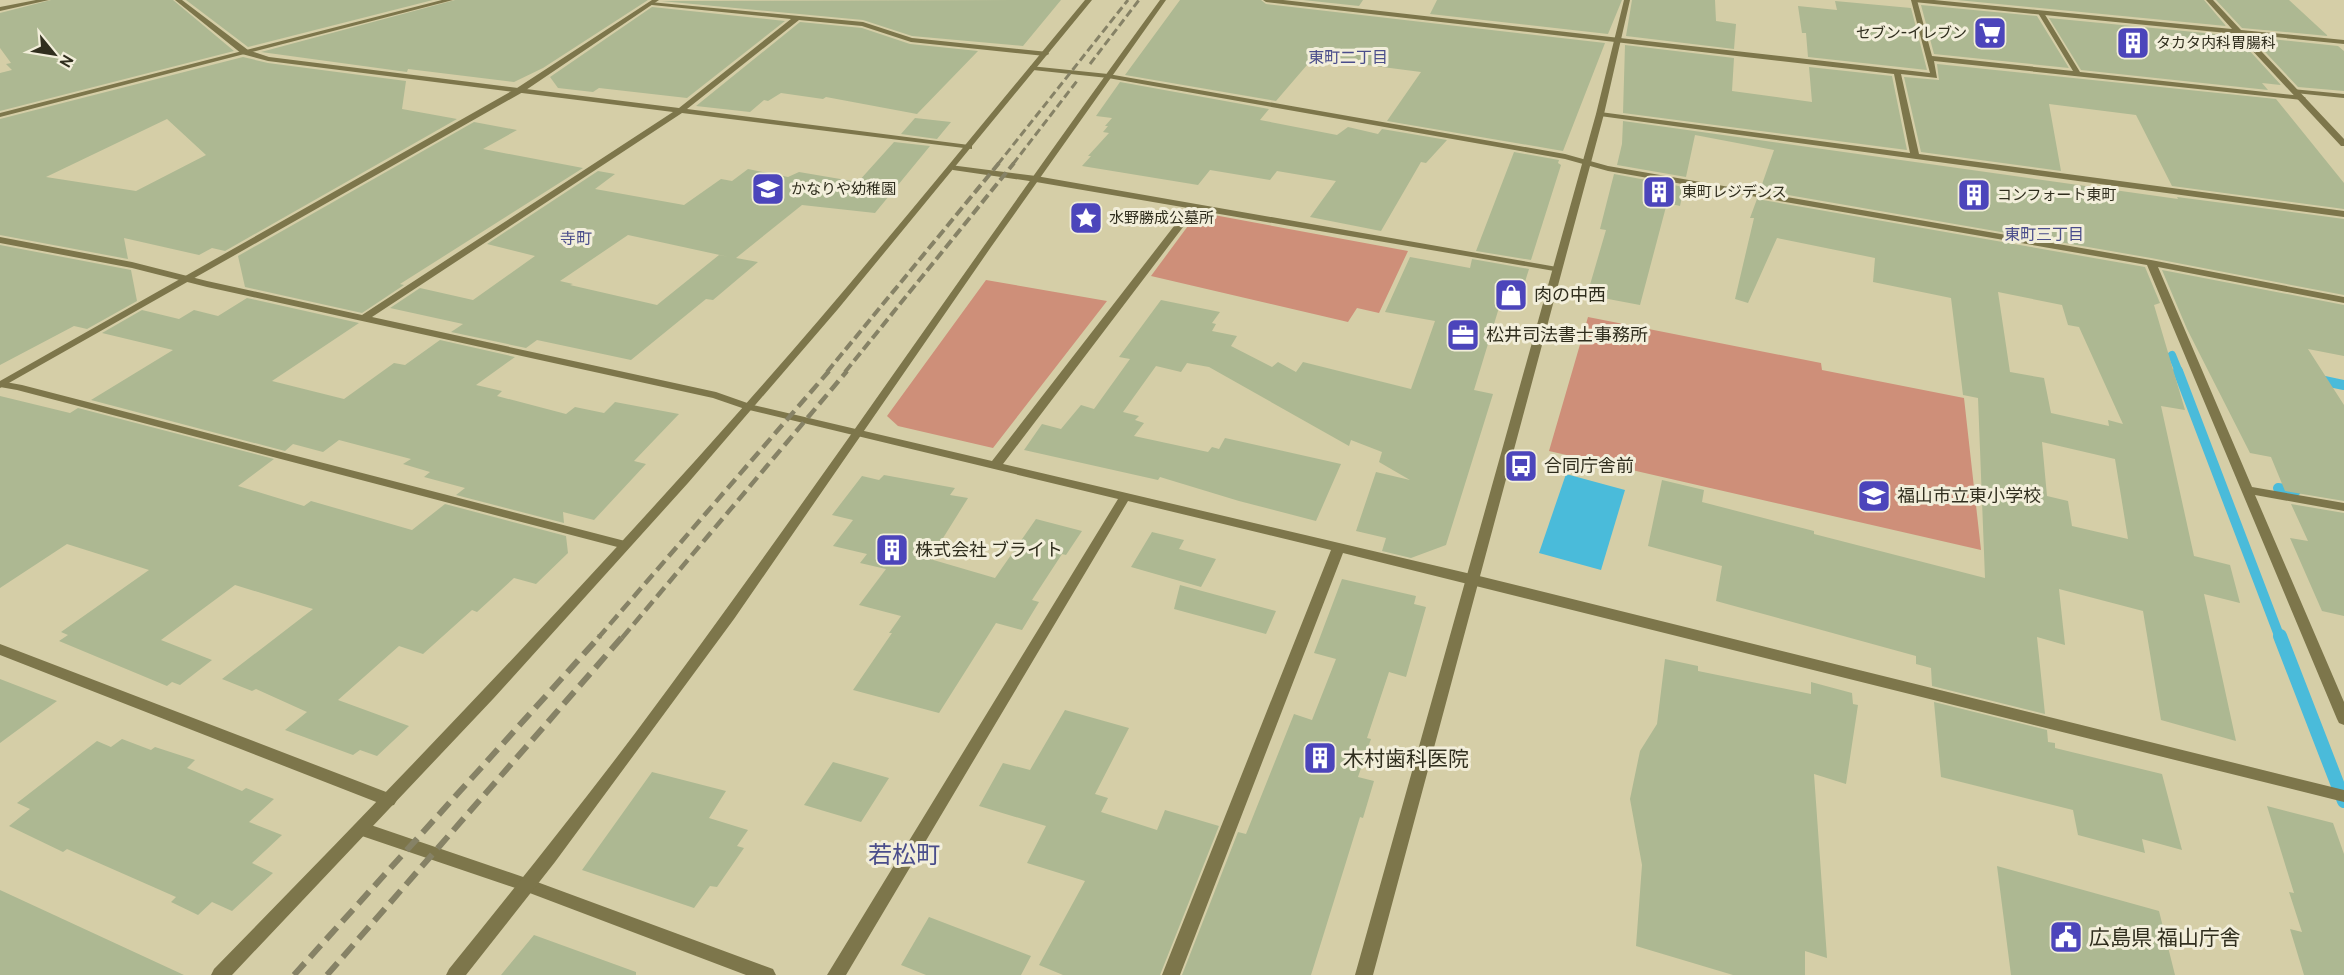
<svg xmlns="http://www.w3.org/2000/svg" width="2344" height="975" font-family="Cabin,'Noto Sans JP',sans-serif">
<rect width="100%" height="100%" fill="#d5cea7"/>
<path fill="#ce8f79" d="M1203,213L1408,251L1379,313L1357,308L1348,322L1151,276L1196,215Z
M986,280L1107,301L993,448L898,426L887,416Z
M1588,317L1821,363L1822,370L1964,398L1981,550L1549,451Z"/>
<path fill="#4abbda" d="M1566,474L1625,490L1601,570L1539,553Z"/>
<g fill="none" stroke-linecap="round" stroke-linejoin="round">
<path stroke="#4abbda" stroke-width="8" d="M2172,355L2179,372"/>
<path stroke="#4abbda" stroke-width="10" d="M2178,371L2280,638
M2315,379L2344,385
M2278,488L2296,491"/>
<path stroke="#4abbda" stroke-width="14" d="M2280,636L2344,801"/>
</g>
<path fill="#adb892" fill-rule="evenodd" d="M51,0H173L234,51L0,111V73L12,70L6,64L11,63L0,48V13Z
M186,0H433L248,47Z
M455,0H648L543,68L514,82L408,69L407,72L261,52Z
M1061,0L1023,46L912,36L863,20L661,1Z
M1180,0H1261L1266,4L1605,43L1563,151L1387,121L1421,72L1313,58L1276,101L1125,75Z
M1303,0H1363L1359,6Z
M1437,0H1622L1608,34L1430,14Z
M1632,0H1715L1716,21L1736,24L1734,49L1626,36Z
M1957,0H2204L2226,26Z
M2216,0H2289L2328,36L2242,28Z
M1835,1L1911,8L1927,70L1808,57L1806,33H1802L1798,6L1837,10Z
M1921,5L2037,16L2069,68L1934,54Z
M652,7L785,21L687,98L599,88L593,92L558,88L550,77Z
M2049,18L2236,36L2281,85L2262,83L2268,90L2081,70Z
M800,22L862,28L910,44L978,51L917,114L826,97L823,99L781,93L768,101L764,100L750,112L696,106Z
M2251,37L2338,46L2344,51V91L2298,87Z
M1625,45L1734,58L1732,91L1812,102L1809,67L1892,76L1907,150L1623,113Z
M243,57L268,63L406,81L402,109L457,119L225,251L212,248L199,255L124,238L128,259L0,235V119ZM167,119L206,155L136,191L46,177Z
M1937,64L2276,99L2344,183V209L2172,186L2136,115L2049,104L2061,171L1921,152L1904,77L1939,80Z
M1120,82L1269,109L1260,120L1337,135L1348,127L1378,134L1382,129L1447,140L1426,163L1421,162L1381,231L1310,217L1336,181L1277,171L1270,180L1210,170L1198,185L1082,166L1091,156H1088L1109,133L1103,132L1108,126H1105L1112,118L1096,116Z
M915,118L951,122L937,139L901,134Z
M1623,121L2178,199L2177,197L2344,219V295L2151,258L1760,190L1774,150L1695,135L1686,177L1617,165L1622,144Z
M474,122L517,130L483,149L583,168L400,284L404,285L362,313L245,287L238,256Z
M894,142L930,146L875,213L802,205L736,258L758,262L713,300L706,299L631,360L537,340L526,348L451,332L463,324L390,308L420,288L473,300L535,256L487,244L598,171L615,174L595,189L684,205L721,179L732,181L748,169L788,177L799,172L858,182ZM628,235L729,257L719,255L657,305L570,285L573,284L560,281Z
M1514,152L1559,160L1558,163L1561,165L1531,260L1476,251Z
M1614,174L1684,187L1680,206L1667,203L1640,305L1587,295L1606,230L1600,229Z
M1757,199L2145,267L2160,303L2154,305L2185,410L2161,406L2194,556L2230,565L2240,603L2204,594L2236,741L2161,720L2143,611L2059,589L2065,645L2037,637L2045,714L1932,686L1931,668L1916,664V656L1716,601L1722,566L1648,546L1662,480L1704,490L1702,502L1814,531V534L1985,578L1978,398L1963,395L1951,298L1873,282L1875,258L1777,238L1748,303L1735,299L1754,218H1750ZM1998,292L2062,305L2068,325L2079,327L2123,424L2108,420L2109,426L2051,413L2044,378L2010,372ZM2042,442L2115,459L2128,539L2072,526L2068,501L2047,496Z
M0,245L131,270L137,301L87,329L74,326L0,365Z
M1410,257L1470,268L1472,259L1529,269L1518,304L1501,301L1474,390L1493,394L1446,545L1411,558L1382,551L1386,538L1356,531L1376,472L1410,480L1379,462L1382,452L1351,440L1349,446L1209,367L1187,363L1181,372L1156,366L1123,412L1139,416L1135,420L1144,423L1134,436L1208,452L1212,447L1219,449L1225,438L1341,464L1316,521L1239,501L1160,477L1158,480L1024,450L1042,424L1061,429L1081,405L1094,409L1130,359L1119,357L1161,300L1220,312L1212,323L1216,324L1212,331L1237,336L1231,346L1272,367L1278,362L1296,372L1303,362L1411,389L1435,321L1385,312Z
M2162,270L2344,305V356L2308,349L2344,405V501L2285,491L2271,457L2250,453L2187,329Z
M247,298L359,323L272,381L344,399L394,363L405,365L440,340L515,357L476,385L502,391L497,396L566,414L575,407L604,413L615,402L679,414L634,461L646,464L594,520L563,512L564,523L456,495L465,488L424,477L430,472L403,464L411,459L339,440L323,452L293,444L285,451L91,400L173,350L102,333L142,310L179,319L194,310L218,316Z
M0,396L70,413L78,408L274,459L238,486L304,506L311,501L412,530L445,504L566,536L568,553L536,584L514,578L477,612L472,610L423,654L399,646L338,700L409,726L377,756L360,750L353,755L285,730L307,712L256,689L252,691L222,679L313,609L235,585L161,640L212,660L180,685L172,682L167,686L59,641L68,635L61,632L149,570L67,544L0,588Z
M884,475L955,488L950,495L968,498L930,559L995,578L1036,519L1082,531L1066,555L1062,554L1032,600L1039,602L1022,630L996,623L939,713L853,690L892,633H889L901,616L859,605L886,569L860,563L867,554L833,546L853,520L832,515L862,476L879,480Z
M2291,504L2344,513V616L2322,611L2290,538L2308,541Z
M1152,532L1184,540L1179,549L1216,559L1201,587L1131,567Z
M1342,579L1416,596L1414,604L1426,607L1406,677L1389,672L1367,738L1371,739L1358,777L1374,781L1363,818L1360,817L1311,975H1182L1238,832L1246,834L1294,714L1312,720L1336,659L1314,653Z
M1180,585L1276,611L1266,634L1174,609Z
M1665,659L1698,666V671L1811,694V682L1852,693L1853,704L1858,705L1846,784L1814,774L1827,958L1805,951V975H1733L1636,946L1642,865L1630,799L1640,751L1657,724Z
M0,679L57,701L0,743Z
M1934,702L2047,730L2048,742L2055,743V748L2162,774L2182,850L2142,839L2145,853L2078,835L2073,810L1941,777Z
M1065,710L1129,728L1095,794L1108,798L1101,812L1157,830L1165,810L1219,826L1160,975H1063L1039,965L1085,881L1027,863L1046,826L979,806L1003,763L1030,770Z
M122,739L151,750L155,747L195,760L187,768L242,791L246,788L274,799L249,822L282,835L252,863L273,873L232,911L212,902L198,915L171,902L176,897L67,849L63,852L9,826L30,809L17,803L97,741L111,747Z
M833,762L889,778L861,822L804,805Z
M652,772L726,791L709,818L748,830L737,846L744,848L717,887L710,886L694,908L582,870Z
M2267,806L2333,823L2344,854V975H2304L2290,929L2302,932L2289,892L2294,893Z
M1997,866L2159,911L2175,975H2011Z
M0,890L184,975H0Z
M929,917L1031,956L1021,975H926L901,965Z
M534,935L636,972V975H501Z"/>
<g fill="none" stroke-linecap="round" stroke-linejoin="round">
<path fill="#7d764b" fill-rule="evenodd" d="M36,0H49L0,11V7Z
M175,0H182L248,50L269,57L679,108L791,19L652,5L650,4V2L863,22L912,38L1048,52L1049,54L1045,56L911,42L862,26L799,20L687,109L969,145H972V149L682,113L372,317L716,392L753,405L992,461L1188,208L1036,182L953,170L949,167L950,165L1036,176L1557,267L1560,268V272L1196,210L1003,464L1471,574L2344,790V802L1343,553L1180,975H1162L1331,550L1128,501L846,975H827L1118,499L745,409L713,398L207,287L132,268L0,243V237L132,262L207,281L362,315L673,112L268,61L242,54Z
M1263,0H1283L1930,73L1911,0H1917L1932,56L2073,71L2038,13L2041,11L2044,13L2080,72L2302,96L2306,98L2302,100L1934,61L1937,78L1901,74L1919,154L2344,211V217L1600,116L1596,114L1600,112L1910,153L1894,74L1266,2Z
M1030,66L1108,74L1565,154L1608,166L2151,260L2344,297V303L2158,267L2252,487L2344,503V511L2255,495L2344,702V725L2339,723L2337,719L2147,265L1608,171L1565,159L1108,78L1033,70H1030Z
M2292,89L2344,94V98L2295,93L2291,91Z
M0,381L22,385L625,541L631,545L625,549L17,390L0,387Z
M0,644L394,795L397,800L394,805L389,806L384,805L0,655Z
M362,822L529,879L773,969L776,975H746L527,892L356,834L354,829L356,824Z"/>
<path fill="#7d764b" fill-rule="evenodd" d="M442,0H453L0,117V113Z
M652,0H659L523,92L0,388V381L517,88Z
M1085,0H1092L838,309L688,483L493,699L232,975H211L214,969C394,785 573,599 744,406C861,274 972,136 1085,0Z
M1160,0H1166L991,247L734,619L555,862L466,975H446L449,969C512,891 575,813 636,732C815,492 983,242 1160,0Z
M1624,0H1630L1604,114L1373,975H1355L1596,114Z
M1911,0H1934L2232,29L2206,0H2213L2241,30L2344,40V44L2245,34L2344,139V146H2341L2237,34L1914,2Z"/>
<path stroke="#868266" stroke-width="3" stroke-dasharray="8 4" stroke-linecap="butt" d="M1090,64L1139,0
M998,164L1128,0
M1013,164L1077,81"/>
<path stroke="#868266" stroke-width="4" stroke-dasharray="10 4.5" stroke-linecap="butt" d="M827,372L999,163
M845,372L1014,163"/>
<path stroke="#868266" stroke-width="4.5" stroke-dasharray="12 6" stroke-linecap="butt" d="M598,638L829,371
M622,638L847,371"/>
<path stroke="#868266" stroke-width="6" stroke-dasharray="16 8" stroke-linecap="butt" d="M294,975L600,636
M327,975L623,636"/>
</g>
<defs>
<g id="supermarket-square" transform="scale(1.725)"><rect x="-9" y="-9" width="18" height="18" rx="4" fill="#4c45bb" stroke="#f2eeda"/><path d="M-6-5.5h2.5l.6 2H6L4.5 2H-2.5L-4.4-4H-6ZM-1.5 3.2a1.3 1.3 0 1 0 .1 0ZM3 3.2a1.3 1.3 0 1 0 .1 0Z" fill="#fff"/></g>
<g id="building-square" transform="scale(1.725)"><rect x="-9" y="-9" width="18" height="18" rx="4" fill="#4c45bb" stroke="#f2eeda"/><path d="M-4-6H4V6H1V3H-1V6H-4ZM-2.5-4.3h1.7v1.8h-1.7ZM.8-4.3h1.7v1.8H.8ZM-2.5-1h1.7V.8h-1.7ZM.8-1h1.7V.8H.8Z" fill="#fff"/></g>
<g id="school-square" transform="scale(1.725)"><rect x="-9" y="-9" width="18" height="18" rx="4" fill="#4c45bb" stroke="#f2eeda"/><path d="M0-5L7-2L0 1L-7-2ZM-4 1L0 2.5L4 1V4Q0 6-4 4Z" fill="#fff"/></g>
<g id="sight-square" transform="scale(1.725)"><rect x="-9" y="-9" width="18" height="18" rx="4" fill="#4c45bb" stroke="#f2eeda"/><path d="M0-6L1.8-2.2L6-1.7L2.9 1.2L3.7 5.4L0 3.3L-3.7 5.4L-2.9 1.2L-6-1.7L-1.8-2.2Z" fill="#fff"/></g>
<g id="shop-square" transform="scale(1.725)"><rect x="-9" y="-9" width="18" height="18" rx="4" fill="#4c45bb" stroke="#f2eeda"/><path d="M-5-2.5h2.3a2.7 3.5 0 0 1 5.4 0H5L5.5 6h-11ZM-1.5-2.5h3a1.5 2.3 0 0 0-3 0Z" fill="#fff"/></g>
<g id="office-square" transform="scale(1.725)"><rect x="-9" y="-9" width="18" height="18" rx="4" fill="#4c45bb" stroke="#f2eeda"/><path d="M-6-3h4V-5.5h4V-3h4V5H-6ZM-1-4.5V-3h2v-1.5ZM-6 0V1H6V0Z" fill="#fff"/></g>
<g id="bus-square" transform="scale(1.725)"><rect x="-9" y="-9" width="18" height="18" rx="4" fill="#4c45bb" stroke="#f2eeda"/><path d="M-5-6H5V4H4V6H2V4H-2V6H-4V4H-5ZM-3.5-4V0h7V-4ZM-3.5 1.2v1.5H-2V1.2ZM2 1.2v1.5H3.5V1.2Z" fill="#fff"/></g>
<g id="civic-square" transform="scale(1.725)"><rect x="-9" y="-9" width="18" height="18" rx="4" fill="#4c45bb" stroke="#f2eeda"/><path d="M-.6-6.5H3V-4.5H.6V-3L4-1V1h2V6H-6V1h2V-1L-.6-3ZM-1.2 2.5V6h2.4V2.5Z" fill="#fff"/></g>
</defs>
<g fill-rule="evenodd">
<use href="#supermarket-square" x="1990" y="33"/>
<use href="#building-square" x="2133" y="43"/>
<use href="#school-square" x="768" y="189"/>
<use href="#building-square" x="1659" y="192"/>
<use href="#building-square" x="1974" y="195"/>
<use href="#sight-square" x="1086" y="218"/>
<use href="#shop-square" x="1511" y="295"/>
<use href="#office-square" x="1463" y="335"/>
<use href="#bus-square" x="1521" y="466"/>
<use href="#school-square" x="1874" y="496"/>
<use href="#building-square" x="892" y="550"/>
<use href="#building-square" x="1320" y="758"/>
<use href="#civic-square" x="2066" y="937"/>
</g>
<g text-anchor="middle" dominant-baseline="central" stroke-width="6" stroke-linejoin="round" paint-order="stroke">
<g font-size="15" fill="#302e1e" stroke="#f2eeda" text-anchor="start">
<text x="1967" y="33" text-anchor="end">セブン-イレブン</text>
<text x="2156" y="43">タカタ内科胃腸科</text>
<text x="791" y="189">かなりや幼稚園</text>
<text x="1682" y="192">東町レジデンス</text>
<text x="1997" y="195">コンフォート東町</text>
<text x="1109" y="218">水野勝成公墓所</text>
</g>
<g font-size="16" fill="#4a4d8b" stroke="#f2eeda">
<text x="1348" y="57">東町二丁目</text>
<text x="2044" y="234">東町三丁目</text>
<text x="576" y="238">寺町</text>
</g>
<g font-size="18" fill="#302e1e" stroke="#f2eeda" text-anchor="start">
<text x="1534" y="295">肉の中西</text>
<text x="1486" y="335">松井司法書士事務所</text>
<text x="1544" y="466">合同庁舎前</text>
<text x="1897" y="496">福山市立東小学校</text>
<text x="915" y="550">株式会社 ブライト</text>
</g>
<g font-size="21" fill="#302e1e" stroke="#f2eeda" text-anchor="start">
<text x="1343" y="758">木村歯科医院</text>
<text x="2089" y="937">広島県 福山庁舎</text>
</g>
<g font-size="24" fill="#4a4d8b" stroke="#f2eeda">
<text x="904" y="854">若松町</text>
</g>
</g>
<g transform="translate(54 54) rotate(120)" stroke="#f2eeda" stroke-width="4.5" paint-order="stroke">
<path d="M0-4.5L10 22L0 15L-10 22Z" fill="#302e1e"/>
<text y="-9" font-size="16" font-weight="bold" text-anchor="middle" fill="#302e1e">N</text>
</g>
</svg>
